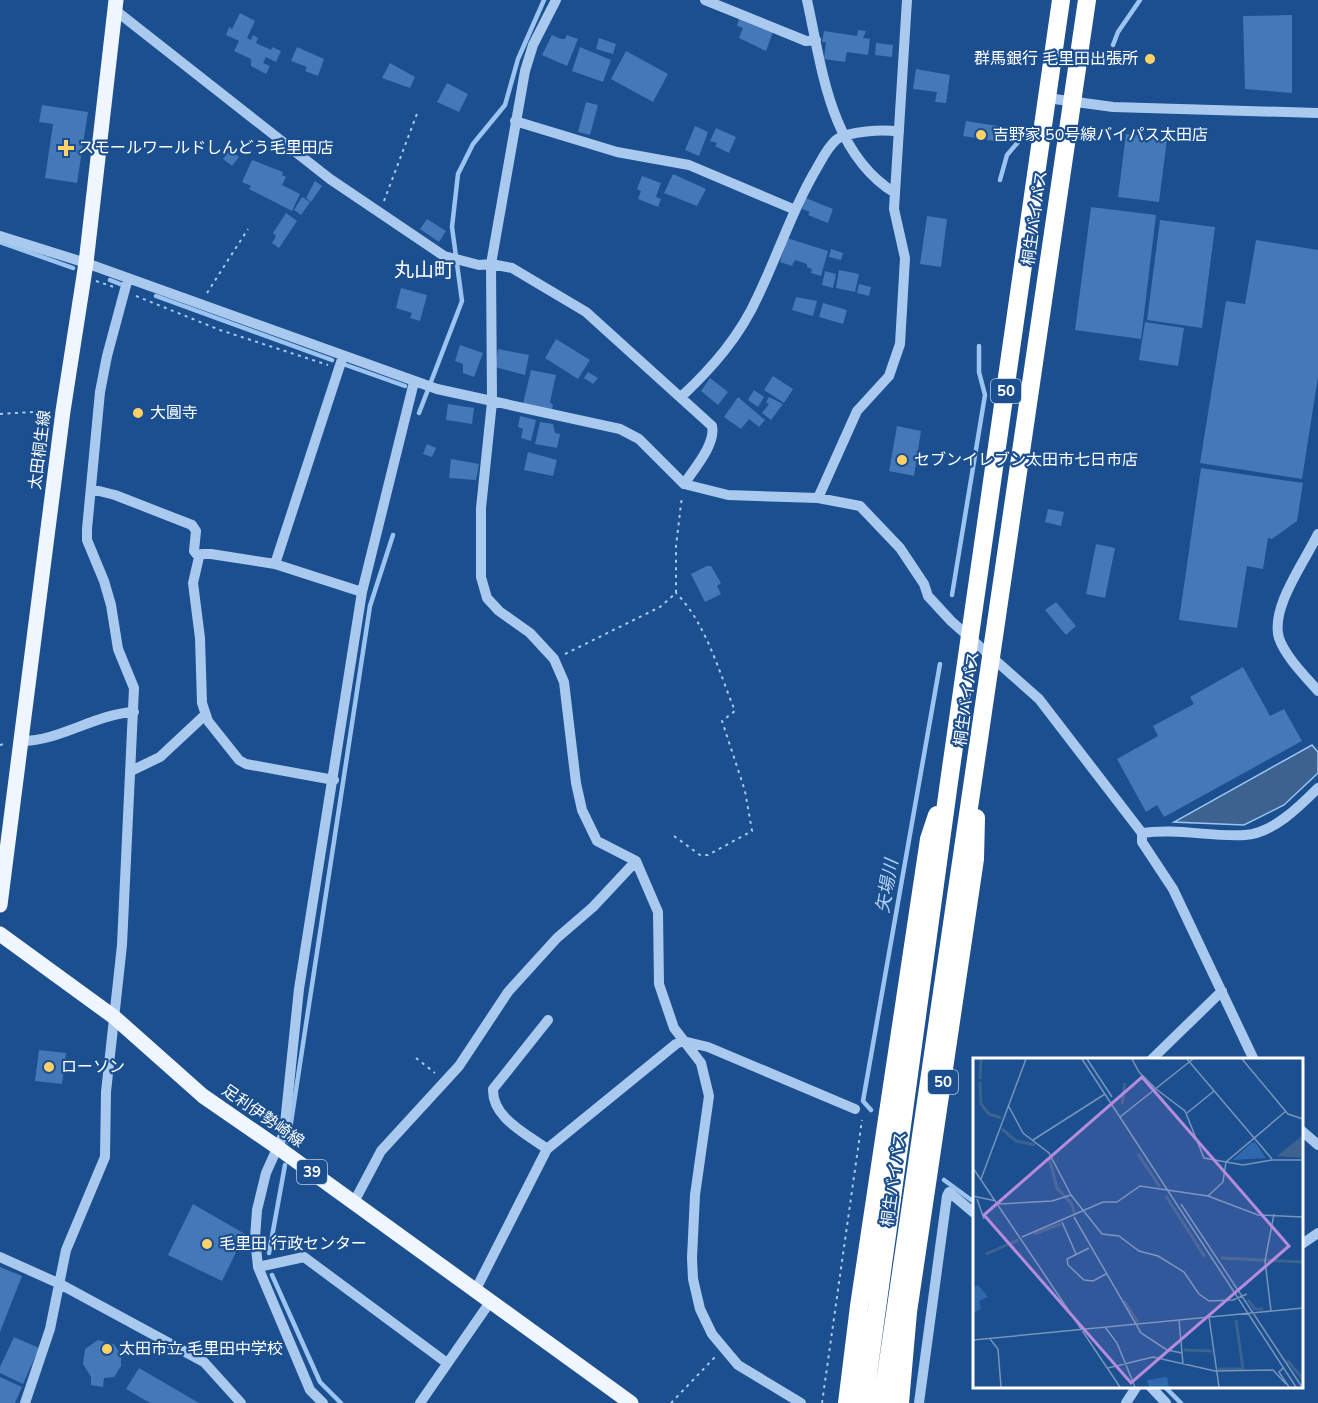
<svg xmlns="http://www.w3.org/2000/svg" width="1318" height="1403" font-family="'Nunito Sans','Noto Sans JP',sans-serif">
<rect width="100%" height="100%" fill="#1b4f8f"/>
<path fill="#3c6290" stroke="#9cc4f0" stroke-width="1.5" d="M1312,745L1318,752V773L1284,805L1244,825L1174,822Z"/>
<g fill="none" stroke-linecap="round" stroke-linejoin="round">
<path stroke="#9cc4f0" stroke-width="4.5" d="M1113,45L1118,32L1140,0
M1000,180L1007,155L1025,134
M0,242L73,268
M110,280L120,284
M156,296L332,360
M346,365L405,386
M419,413L462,301L452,227L458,174L473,144L505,105L518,59L544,0
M952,595L985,395L979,372V346
M871,1110L863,1101L940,664
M288,1142L370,606L393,535
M944,1180L974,1202
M269,1253L285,1165
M272,1275L320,1382L341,1403
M1164,1386L1181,1403"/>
</g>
<path fill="#4478b7" d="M240,13L255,21L247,38L251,40L253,35L258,38L256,43L271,50L272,47L281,51L276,62L266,57L263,63L270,66L266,74L251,66V59L234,51L239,41L226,35L229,27L232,29Z
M1292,15V93L1245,89L1243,16Z
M739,19L773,32L766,51L739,38L743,28L737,26Z
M858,30L866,31L863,38L870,39L868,55L847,52L845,62L824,59L826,42H822L824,31L857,36Z
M552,35L561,39H565L567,35L578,39L567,66L542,55Z
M599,38L616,44L613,54L596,49Z
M876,43L893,45L892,57L875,55Z
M297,47L324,59L318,76L305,71L307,67L291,61Z
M580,47L611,60L603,82L572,71Z
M626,51L668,74L653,102L611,79Z
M390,63L415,77L410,88L382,78Z
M916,69L950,75L946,103L935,102L937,92L913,89Z
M447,83L468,94L459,112L437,102Z
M586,102L598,105L590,135L578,132Z
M42,105L88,112L77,183L45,178L53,124L39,122Z
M966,121L1004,127L1001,142L963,136Z
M695,126L708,132L699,156L685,150Z
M716,128L736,137L729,153L715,146L717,143L710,141Z
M1126,134L1167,139L1159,202L1118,197Z
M230,150L239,157L232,166L223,159Z
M252,160L283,172L282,175L286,177L282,185L300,194L292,211L249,189L251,186L242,182Z
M673,174L706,189L697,206L664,193Z
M642,176L661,183L656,197L661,199L658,207L638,199L641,191L637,189Z
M315,181L322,186L311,202L306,198Z
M302,197L310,202L301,215L294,210Z
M806,198L833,209L828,223L808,215L810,212L802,209Z
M1091,207L1156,215L1141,339L1075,330Z
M286,213L297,221L279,248L272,243L276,236L273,233Z
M927,216L947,219L941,267L920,264Z
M427,219L446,231L439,242L420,229Z
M1160,220L1215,227L1202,328L1147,320Z
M787,238L828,251L821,276L811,273L812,269L807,267V264L795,260L792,266L780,262Z
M1256,240L1318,250V377L1302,479L1200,463L1226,301L1245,304Z
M831,249L843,253L841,260L829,257Z
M839,270L859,274L855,292L836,288Z
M825,271L836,274L833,288L822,285Z
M859,284L871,287L869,296L857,293Z
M401,288L427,295L420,321L410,318L412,313L396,308Z
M796,297L817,301L813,316L792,310Z
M823,303L847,310L843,324L819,317Z
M1145,322L1184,328L1178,366L1139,360Z
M556,339L590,360L578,379L545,358Z
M460,345L483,353L474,377L463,373V364L455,361Z
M498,349L529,355L525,375L495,367Z
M531,370L556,375L550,402L553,405L551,414L523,404Z
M588,372L598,378L593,384L584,378Z
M773,376L793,389L784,403L764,390Z
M710,378L728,392L718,405L701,391Z
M754,390L764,397L758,407L748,400Z
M738,397L765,420L759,427L749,419L741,429L724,417Z
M769,397L783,404L771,420L762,413L769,404L766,402Z
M448,404L474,408L472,424L446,420Z
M520,416L536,420L531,441L521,438L523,429L518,427Z
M540,422L553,424L555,433L560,434L557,448L535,444Z
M897,426L921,431L914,476L889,471Z
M427,444L436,448L432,457L423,454Z
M528,452L557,460L553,476L524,470Z
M451,459L479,464L476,480L449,478Z
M1201,468L1303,483L1297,521L1272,539L1268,538L1263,569L1247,566L1237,628L1179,620Z
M1048,509L1064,512L1061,526L1045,522Z
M1096,544L1115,548L1105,598L1086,594Z
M707,566H711L721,583L717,586L721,594L705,602L691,574Z
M1056,602L1076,626L1066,635L1045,610Z
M1243,667L1270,716L1284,709L1302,741L1164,817L1157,805L1146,812L1117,759L1158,736L1153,726L1194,704L1190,697Z
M39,1050L66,1053L62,1084L35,1081Z
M193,1204L245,1234L222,1281L168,1255Z
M0,1267L22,1276L0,1332Z
M14,1337L39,1348L23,1384L0,1373V1367Z
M98,1340L114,1344L121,1355V1366L114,1377L104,1378L103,1387L91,1385V1377L83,1364L85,1349Z
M139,1368L199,1403H150L126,1389Z
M0,1377L22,1387L15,1403H0Z"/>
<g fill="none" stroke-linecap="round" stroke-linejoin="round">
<path stroke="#a9c9ee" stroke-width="2" stroke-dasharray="3 4.5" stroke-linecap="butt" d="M384,201L418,111
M96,281L114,287
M207,293L248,229
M136,296L220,330L328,365
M0,414L48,411
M565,654L660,607L676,593V546L682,496
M0,745L7,743
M674,836L700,855H708L752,831L745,791L722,721L735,711C719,672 706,623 676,593
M416,1058L435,1073
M671,1403L716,1356
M822,1403L862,1120"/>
<path stroke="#a9c9ee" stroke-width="10" d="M556,0L533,45L525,71L491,264L492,402L481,508V577L487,598L499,611L530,633L554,659L564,682L576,783L582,810L597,841L636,861L658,912L659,984L674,1028L701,1063L709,1096L695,1195L692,1258L693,1279L700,1309L712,1334L738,1365L801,1403
M705,0L806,41L816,40
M807,0C822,68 830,153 895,193
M115,10L330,179L444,256L479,265L491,264L512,268L586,312L712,426C716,444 694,469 684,484
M1047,98L1113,107L1318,113
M515,121L617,152L689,165L793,209
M0,236L86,263L437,389L620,429L639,439L684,484L728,495L818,498L860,506L900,548L924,584L928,596L951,621L1039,699L1142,833V842L1173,889L1254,1060
M681,397C713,367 740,336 758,296C779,252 793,208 818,166C823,157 828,147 836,140C848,131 884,129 899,132
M91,489L115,495L192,525L196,531L194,551L199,557
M818,498L857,411L889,376L900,344L905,258L894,209L907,0
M1318,534C1305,561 1270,608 1279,638C1285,656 1305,676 1318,691
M275,564L343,356
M22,741C60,741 95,714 134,712
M131,771L160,757L205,715
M334,780L246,764L239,760L208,721L202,703L200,638L193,583L199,557L202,554H211L275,564L362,592
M1142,833C1177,828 1210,837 1245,835C1272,834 1300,806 1318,788
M1151,1060L1222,991
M1302,1131L1318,1145
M547,1149C527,1134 492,1118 493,1089L548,1020
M354,1202L381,1151L459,1066L508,992L557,938L593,907L636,861
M1302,1244L1318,1233
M0,1257L60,1284L204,1362L241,1403
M258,1267L304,1257L447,1363
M475,1291L547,1149L676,1044L683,1041L708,1047L855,1109
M1150,1386L1166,1403
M25,1403L50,1329L66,1250L105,1157L106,1092L122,945L134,688L118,649L111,605L104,581L87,540V529L100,392L107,356L128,278
M323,1403L310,1390L258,1267L255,1238L257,1210L266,1173L284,1133L299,989L362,592L414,382
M420,1403L490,1302
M919,1403L947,1196L949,1192L974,1213
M1126,1403L1137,1386"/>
<path stroke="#f0f6ff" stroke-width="15" d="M0,905L63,411L86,263L116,0
M0,934L114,1017L203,1096L277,1147L631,1403"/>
<path stroke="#fff" stroke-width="18" d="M847,1403L859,1306L929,839L937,815
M864,1403L949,782L1061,0
M882,1403L1087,0
M900,1403L908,1312L975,859L976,818"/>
</g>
<g fill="#ffd166" stroke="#1b4f8f" stroke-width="2">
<circle cx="1150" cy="59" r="6"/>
<circle cx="981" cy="135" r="6"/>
<path d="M63 139h6v6h6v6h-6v6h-6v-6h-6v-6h6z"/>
<circle cx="138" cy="413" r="6"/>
<circle cx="902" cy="460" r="6"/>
<circle cx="49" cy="1067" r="6"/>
<circle cx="207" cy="1244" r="6"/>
<circle cx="107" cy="1349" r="6"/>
</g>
<g text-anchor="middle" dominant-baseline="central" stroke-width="4.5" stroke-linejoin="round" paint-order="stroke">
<g fill="#1b4f8f" stroke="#bbcadd" stroke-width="1.5">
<rect x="991" y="379" width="30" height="24" rx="4.5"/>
<rect x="928" y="1070" width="30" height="24" rx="4.5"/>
<rect x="297" y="1160" width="30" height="24" rx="4.5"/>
</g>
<g font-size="15" font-weight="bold" fill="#fff">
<text x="1006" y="391">50</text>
<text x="943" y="1082">50</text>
<text x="312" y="1172">39</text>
</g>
<g font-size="16" fill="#fff" stroke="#1b4f8f" text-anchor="start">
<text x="1138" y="59" text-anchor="end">群馬銀行 毛里田出張所</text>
<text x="993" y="135">吉野家 50号線バイパス太田店</text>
<text x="78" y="148">スモールワールドしんどう毛里田店</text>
<text x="150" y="413">大圓寺</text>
<text x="914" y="460">セブンイレブン太田市七日市店</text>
<text x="61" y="1067">ローソン</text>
<text x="219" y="1244">毛里田 行政センター</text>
<text x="119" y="1349">太田市立 毛里田中学校</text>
</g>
<g font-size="16" fill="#fff" stroke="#1b4f8f">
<text transform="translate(1035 218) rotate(-82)">桐生バイパス</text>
<text transform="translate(40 450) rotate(-83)">太田桐生線</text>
<text transform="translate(967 699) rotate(-82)">桐生バイパス</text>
<text transform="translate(263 1116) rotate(35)">足利伊勢崎線</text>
<text transform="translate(894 1179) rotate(-82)">桐生バイパス</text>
</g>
<g font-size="18" font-style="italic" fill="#b5d3f5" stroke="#1b4f8f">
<text transform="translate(887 886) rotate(-80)">矢場川</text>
</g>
<g font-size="20" fill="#fff" stroke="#1b4f8f">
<text x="424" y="270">丸山町</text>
</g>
</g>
<g transform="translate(973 1058)">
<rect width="330" height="330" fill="#1b4f8f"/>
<path d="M282,84L293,100L260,102L278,85ZM5,227L15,239L6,243L8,251L0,255V229ZM194,319L196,329H176L174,322Z" fill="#2e69ad"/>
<path d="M330,77V100L304,98Z" fill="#3c6290"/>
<path fill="none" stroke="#3c6290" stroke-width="3" d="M7,21L8,1M7,24L8,46L16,56L28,60M149,46L152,25M29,71L43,83L62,87M165,96L187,129M76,100L84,130L98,145L102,156M193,138L232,199M61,176L88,166M13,196L45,182M248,200L330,204M275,242L282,251H290M151,243L165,264M211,292L239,293M314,302L330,321M245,311H270L263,262"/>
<path fill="none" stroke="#7695bc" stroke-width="1.5" d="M109,1L323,329M114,1L139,39M159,1L166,14L183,31L212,53L231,100L270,107L299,102H330M214,1L299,101M269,1L315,56L330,61M35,47L50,75L76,95L98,137L129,176L146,178L166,193L185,198L211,214L226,236L236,243L260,242L274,236M214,55L241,33M147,59L220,1M60,82L132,36M0,110L147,329M8,121L53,1M0,138L23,143M235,138L250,124L253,104L313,53M4,141L11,161M26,146L79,143L98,137M208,146L329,329M101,159L168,275L194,292L209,295L210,306M89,164L103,196M49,179L130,144H144L167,128L235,138L285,157L330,159M116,190L94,201L95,207L111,222L120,223L133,216M298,253L292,203L301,156M236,259L246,329M206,262L209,295M132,269L144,285L162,329M17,281L25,291L28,329M0,282L330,250M311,309L306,314L316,329M135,310L180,299L242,313L300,312L313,326"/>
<path fill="#b68bdc" fill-opacity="0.15" stroke="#b68bdc" stroke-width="3" d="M169,19L316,188L158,325L11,157Z"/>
<rect width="330" height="330" fill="none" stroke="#fff" stroke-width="3"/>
</g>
</svg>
